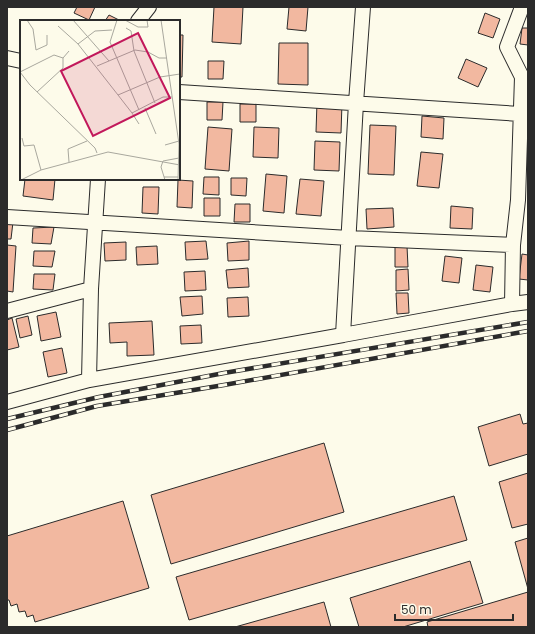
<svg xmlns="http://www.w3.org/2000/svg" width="535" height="634" font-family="Poppins,sans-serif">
<rect width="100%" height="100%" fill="#fdfbea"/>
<path fill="#f2b8a0" stroke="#2b2b2b" d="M77,7H95L89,20L74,13Z
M214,7H243L241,44L212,42Z
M289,7H308L306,31L287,29Z
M485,13L500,19L493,38L478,33Z
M109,15L121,21H105Z
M522,28H528V45L520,44Z
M179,35H183L182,77H179Z
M279,43H308V85L278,84Z
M466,59L487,68L478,87L458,78Z
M208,61H224L223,79H208Z
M207,102H223L222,120H207Z
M317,102L342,103L341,133L316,132Z
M240,104H256V122H240Z
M422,116L444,118L443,139L421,137Z
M370,125L396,126L394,175L368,174Z
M208,127L232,129L229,171L205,169Z
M254,127L279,128L278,158L253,157Z
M315,141L340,142L339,171L314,170Z
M421,152L443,154L439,188L417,186Z
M266,174L287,176L284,213L263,211Z
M204,177H219V195L203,194Z
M231,178H247L246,196L231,195Z
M25,179H55L53,200L23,196Z
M300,179L324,181L321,216L296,214Z
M178,180L193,181L192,208L177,207Z
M143,187H159L158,214L142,213Z
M204,198H220V216H204Z
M235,204H250V222H234Z
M451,206L473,208L472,229L450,228Z
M393,208L394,227L367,229L366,209Z
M7,222H13L11,239H7Z
M54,227L51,244L32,243L33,228Z
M206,241L208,259L186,260L185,242Z
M249,241V260L228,261L227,243Z
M126,242V260L105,261L104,243Z
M7,245L16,246L13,292L7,291Z
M157,246L158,264L137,265L136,247Z
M395,246H407L408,267H395Z
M34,251H55L52,267L33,266Z
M522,254L528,255V280L519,279Z
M445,256L462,258L459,283L442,281Z
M476,265L493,267L490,292L473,290Z
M248,268L249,287L228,288L226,270Z
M408,269L409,290L396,291V270Z
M205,271L206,290L185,291L184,272Z
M34,274H55L53,290L33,289Z
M396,293H408L409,313L397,314Z
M202,296L203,314L182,316L180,297Z
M248,297L249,316L228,317L227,298Z
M56,312L61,337L41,341L37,316Z
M28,316L32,335L20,338L16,319Z
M12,318L19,347L7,350V320Z
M152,321L154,355L127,356V342L110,343L109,323Z
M201,325L202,343L181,344L180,326Z
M62,348L67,373L48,377L43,352Z
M520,414L523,424L528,423V454L489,466L478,427Z
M324,443L344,512L171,564L151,495Z
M528,473V524L512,528L499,482Z
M454,496L467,540L189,620L176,577Z
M123,501L149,588L35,622L33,615L27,617L25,611L19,612L17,604L11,606L9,600H7V536Z
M528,538V589L515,542Z
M470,561L483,603L403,627H359L350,598Z
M528,592V627H428L427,622Z
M324,602L331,627H235Z"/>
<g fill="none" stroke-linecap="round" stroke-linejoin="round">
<g stroke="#2b2b2b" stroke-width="16">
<path id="minor" d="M138,21L149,7
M7,58L21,61
M179,92L520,114
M7,217L349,238L513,245
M512,304L528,302
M7,311L91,289
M343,335L512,304L513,245L518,200L522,77L507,47L522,7
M89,380L91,289L98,179
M7,402L89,380L343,335L356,103L363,7"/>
</g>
<use href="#minor" stroke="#fdfbea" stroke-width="14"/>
<g stroke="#2b2b2b" stroke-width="4.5">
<path id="rail" d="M7,419L99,397L224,373L528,322
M7,430L97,406L224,385L528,331"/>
</g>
<use href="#rail" stroke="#fdfbea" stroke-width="3" stroke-dasharray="9" stroke-linecap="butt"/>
</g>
<g transform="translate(20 20)">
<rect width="160" height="160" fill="#fdfbea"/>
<path fill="none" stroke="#a9a89e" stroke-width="1" d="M7,0L13,9L16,30L27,25V15M53,0L89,41M97,0L90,22L119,90M105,0L118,7H128L127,0M141,0L159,124L158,160M38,6L58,24M106,8L111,11L114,31L135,83M92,10L75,11L58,24L98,75L140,57L160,54M77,46L115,30L128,32L139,38H147M0,52L10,65L75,128L77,133M0,52L34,35L43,38M17,72L43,48V38L49,31M98,75L112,93L143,77H152M125,88L136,114M112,93L119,104M2,118L4,126L14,125L21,150M145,125L159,121M49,142L48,129L67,121M144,157H158M1,160L21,150L88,132L160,145M145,160L141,147L143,141L159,138"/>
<path fill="#c2185b" fill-opacity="0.15" stroke="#c2185b" stroke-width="2" d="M118,13L150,78L73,116L41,51Z"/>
<rect width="160" height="160" fill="none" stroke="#2b2b2b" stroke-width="2"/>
</g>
<rect width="535" height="634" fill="none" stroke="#2b2b2b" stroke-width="16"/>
<path d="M395 614v6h118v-6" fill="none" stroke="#2b2b2b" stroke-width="2"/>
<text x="401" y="614" font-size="12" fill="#2b2b2b" stroke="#fdfbea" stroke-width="3" paint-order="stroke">50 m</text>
</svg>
